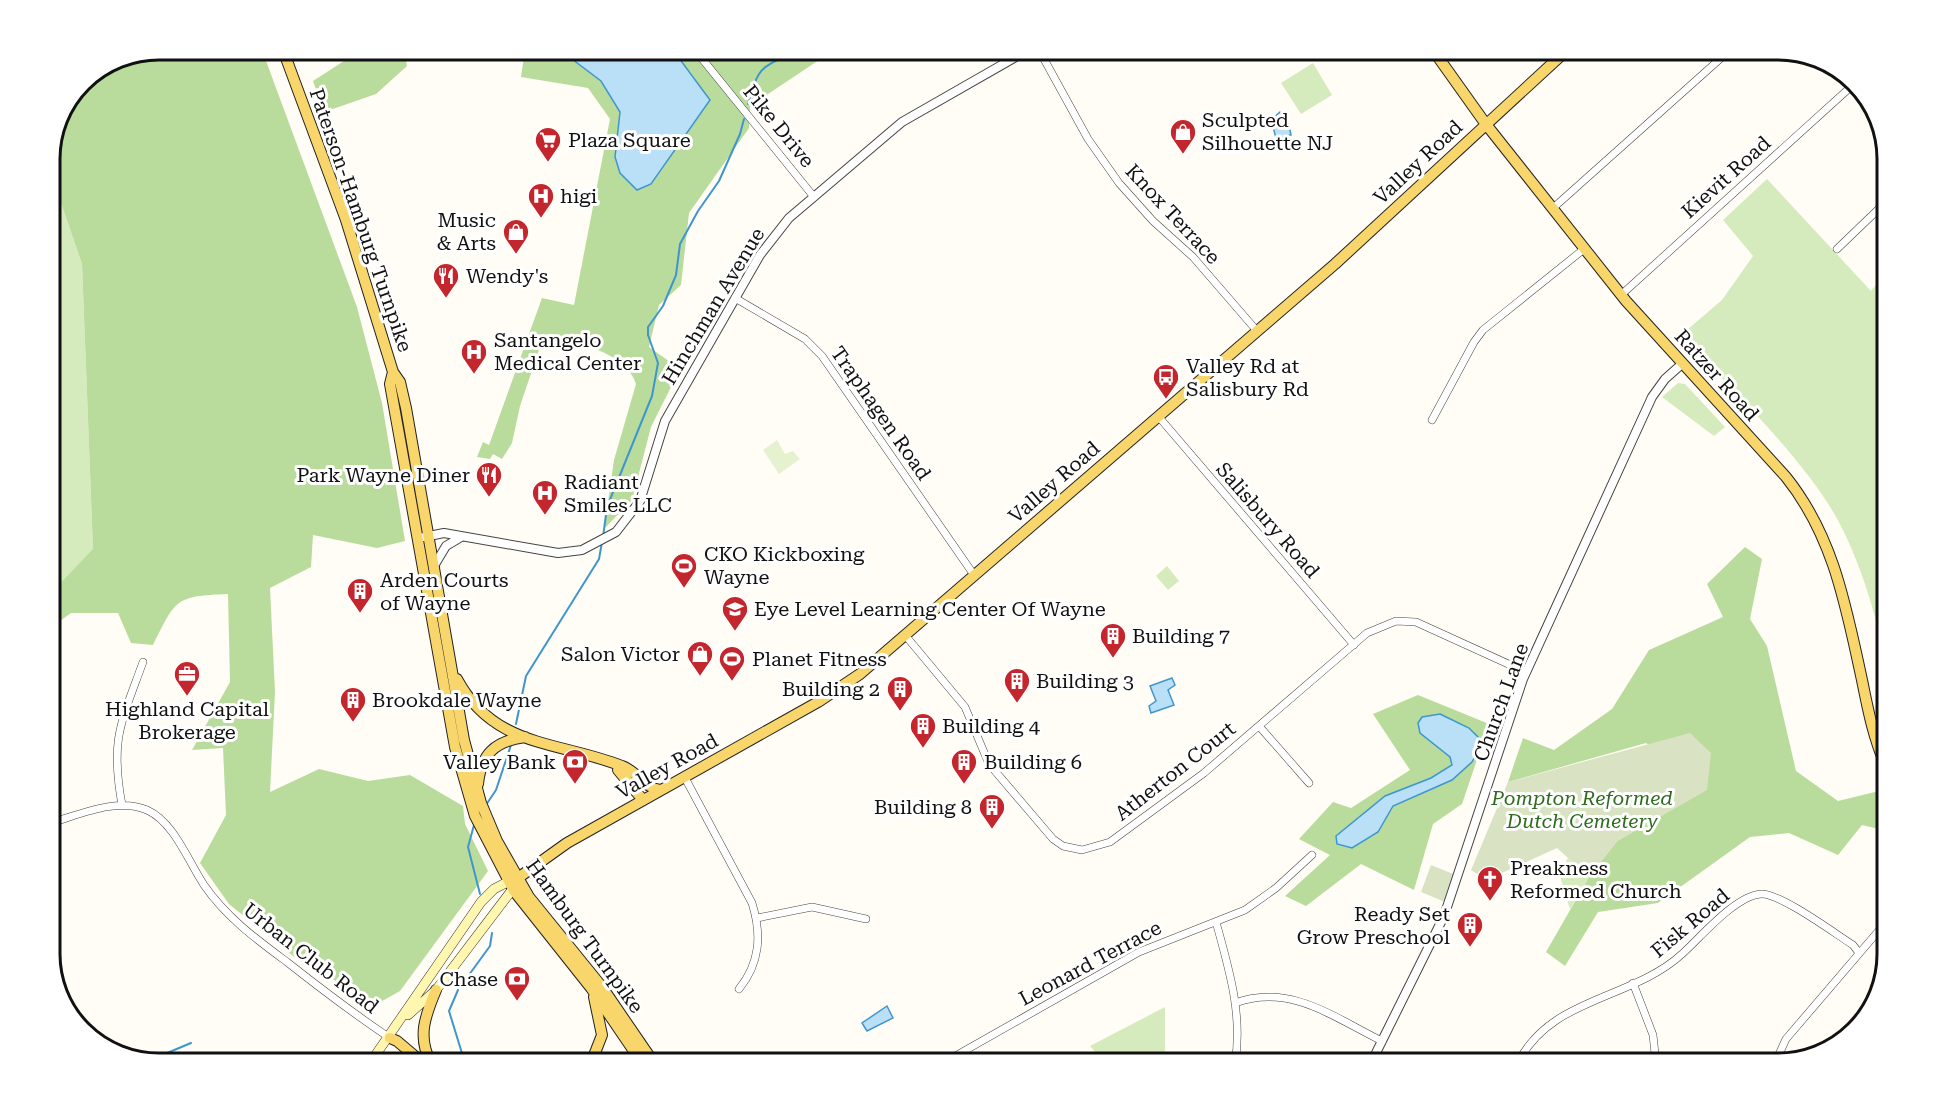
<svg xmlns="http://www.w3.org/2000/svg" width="1937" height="1113" font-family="'Roboto Serif',serif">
<rect width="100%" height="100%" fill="#fffdf5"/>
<path fill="#d5ebbd" d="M1313,63L1332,95L1301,114L1281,83Z
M50,171L82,264L93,550L50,594Z
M1767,179L1871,291L1887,270V662C1872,603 1856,543 1821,493C1781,436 1728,386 1681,335L1722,300L1753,256L1723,220Z
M1678,383L1685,384L1725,427L1714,436L1662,397Z
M1167,566L1179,581L1168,590L1156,576Z
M1568,858L1589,877L1570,909L1559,873Z
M1165,1007V1063H1105L1090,1046Z"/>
<path fill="#b9dc9c" d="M159,50H262L357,307L382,403L405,541L377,548L313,535L311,567L270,588L275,692L270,792L319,769L368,781L410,775L463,806L465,824L488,871L400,991L377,1004L298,960L229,904L200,863L226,815L223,748L192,750L230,682L228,594C175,596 176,599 153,645L131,643L118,613H71L50,628V594L93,549L82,264L50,171V152L82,81L118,58Z
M361,50H404L407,66L376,94L324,112L313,81Z
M525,50H834L750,106L749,128L689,213L681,285L659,305L649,347L680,369L651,427L632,500L604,529L614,460L636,384C627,352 573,341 544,335L520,406L512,443L502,459L493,454L490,459L477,457L483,442L489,445L542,298L574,305L610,119L588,88L521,77Z
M1745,547L1762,559L1750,619L1767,646L1796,771L1838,801L1879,791L1887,805V831L1862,825L1838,855L1789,833L1750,837L1658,903L1598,912L1565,966L1546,952L1589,877L1617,841L1706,790L1646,743L1508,782L1523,738L1554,750L1612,709L1649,650L1723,617L1707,584Z
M1418,695L1489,724L1462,804L1433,824L1414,890L1361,864L1306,906L1285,896L1330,855L1299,839L1333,802L1351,808L1410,770L1373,714Z"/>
<path fill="#d9e3c4" d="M1690,733L1711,753L1707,790L1617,841L1589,877L1557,848L1493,877H1482L1471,870L1508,782Z
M1431,865L1456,875L1445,902L1421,892Z"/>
<path fill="#e6f2cf" d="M777,440L785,454L793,451L800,459L779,474L763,450Z"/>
<path fill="#b9e0f7" stroke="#3f96cf" stroke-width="1.5" d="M560,50H673L710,100L651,184L637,190L620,173L615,157L620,112L601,81Z
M1280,112L1288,121L1291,135L1276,138L1271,120Z
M1172,678L1175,685L1168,690L1174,705L1151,713L1149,706L1156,701L1150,686Z
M1440,714L1469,728L1483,742L1472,762L1452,780L1393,806L1378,832L1352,848L1337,844L1336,836L1385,796L1431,778L1452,765L1450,757L1420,733L1418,723L1422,717Z
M887,1006L893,1018L867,1031L862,1023Z"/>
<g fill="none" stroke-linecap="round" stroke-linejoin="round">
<path stroke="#3f96cf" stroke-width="2" d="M748,104C759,61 765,67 801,50
M603,537L607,507L652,396L658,363L648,335V327L663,306L676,275L680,244L698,211L719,181L740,134L744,119
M516,724L526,676L599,559L602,542
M486,805L496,790L511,745
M474,825L468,847L480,894
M466,979L490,946L492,933
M458,990L449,1011L465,1063
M148,1061L191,1043"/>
<g stroke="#444" stroke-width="8">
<path id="minor" d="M695,50L814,197
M1039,50L1088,139L1119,183L1153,221L1193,257L1257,331
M1552,209L1730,50
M1837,249L1887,201
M1621,295L1854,84
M735,298L805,339L822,356L974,575
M1158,416L1354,645
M1432,420L1474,342L1483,330L1584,249
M905,635L965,707L989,764L1053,839L1063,846L1082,850L1110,842L1204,773L1367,633L1396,621L1416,622L1526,672
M1259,726L1309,783
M684,776L752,903C762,935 760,963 739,989
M122,805C110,739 121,723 143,662
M50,823C79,815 117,797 147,810C174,822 188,861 204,885C226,917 256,939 287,962C320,988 354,1014 390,1038
M757,918L812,907L866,919
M1216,922C1229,969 1243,1015 1235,1063
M1633,983L1653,1035L1656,1063
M1235,1003C1290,983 1333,1017 1382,1041
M943,1063L1139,952L1245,910L1276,888L1312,855
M1518,1063C1550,997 1632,1000 1682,954C1701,937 1735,896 1761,894C1780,893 1834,933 1853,945L1859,953
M1775,1063L1786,1039L1887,921"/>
</g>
<g stroke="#444" stroke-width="10">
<path id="tertiary" d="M424,537L444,533L558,553L582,550L616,532L640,501L665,421L760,255L789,218L902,122L1028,50
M434,566L446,546L461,537
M1371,1063L1444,916L1523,679L1652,397L1665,379L1683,363"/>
</g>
<g stroke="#333" stroke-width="10">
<path id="secondary" d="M408,1015L436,990L515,886
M370,1063L481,902L494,889L515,878"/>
</g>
<g stroke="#222" stroke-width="12">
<path id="primary" d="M283,50L346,220L393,372L390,384L455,747L475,816L514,891L591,988L642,1063
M1433,50L1485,123L1626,301L1786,477C1834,537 1846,607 1862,680C1868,710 1874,741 1887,768
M393,372L400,382L406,408L464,740L481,803L497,841L529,897L602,987L654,1063
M457,679C494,748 558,741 622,766C637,771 643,787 660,790
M618,770L643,800
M478,784C481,754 495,741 525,737
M518,878L567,843L818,702L860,674L1335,264L1567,50
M390,1038L397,1041L423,1063
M431,1063C417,1037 425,1016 436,990
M591,1063L602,1035L594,997"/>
</g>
<use href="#minor" stroke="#fff" stroke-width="7"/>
<use href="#tertiary" stroke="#fff" stroke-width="8"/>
<use href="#secondary" stroke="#fff6b0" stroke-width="9"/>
<use href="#primary" stroke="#f9d66b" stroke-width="10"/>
</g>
<defs>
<g id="shop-pin" transform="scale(1.35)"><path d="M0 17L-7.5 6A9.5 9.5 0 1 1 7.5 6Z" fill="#c4262e" stroke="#fff"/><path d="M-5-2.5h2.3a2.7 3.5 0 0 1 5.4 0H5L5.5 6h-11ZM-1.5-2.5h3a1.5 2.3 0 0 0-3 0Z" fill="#fff"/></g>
<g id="supermarket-pin" transform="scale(1.35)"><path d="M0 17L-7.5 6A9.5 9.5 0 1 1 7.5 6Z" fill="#c4262e" stroke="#fff"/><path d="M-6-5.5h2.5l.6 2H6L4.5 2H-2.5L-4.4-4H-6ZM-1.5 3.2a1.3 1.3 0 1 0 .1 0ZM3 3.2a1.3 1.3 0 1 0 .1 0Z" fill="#fff"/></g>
<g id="hospital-pin" transform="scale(1.35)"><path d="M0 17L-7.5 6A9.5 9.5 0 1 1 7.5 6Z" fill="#c4262e" stroke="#fff"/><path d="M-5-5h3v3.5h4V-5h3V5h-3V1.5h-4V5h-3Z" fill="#fff"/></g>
<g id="restaurant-pin" transform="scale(1.35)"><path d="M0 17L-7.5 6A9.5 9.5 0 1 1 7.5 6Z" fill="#c4262e" stroke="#fff"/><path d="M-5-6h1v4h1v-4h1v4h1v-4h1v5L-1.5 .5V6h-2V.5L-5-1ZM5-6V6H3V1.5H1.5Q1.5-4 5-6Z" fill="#fff"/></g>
<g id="bus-pin" transform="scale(1.35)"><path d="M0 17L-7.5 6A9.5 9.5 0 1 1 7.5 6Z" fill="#c4262e" stroke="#fff"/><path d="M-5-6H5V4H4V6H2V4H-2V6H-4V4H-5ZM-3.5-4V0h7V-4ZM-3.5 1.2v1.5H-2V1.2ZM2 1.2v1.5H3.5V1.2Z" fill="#fff"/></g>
<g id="stadium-pin" transform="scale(1.35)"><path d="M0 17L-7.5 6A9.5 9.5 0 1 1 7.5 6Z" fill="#c4262e" stroke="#fff"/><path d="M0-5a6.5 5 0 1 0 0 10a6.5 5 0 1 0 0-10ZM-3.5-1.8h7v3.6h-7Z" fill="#fff"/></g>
<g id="building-pin" transform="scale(1.35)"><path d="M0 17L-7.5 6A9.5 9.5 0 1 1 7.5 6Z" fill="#c4262e" stroke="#fff"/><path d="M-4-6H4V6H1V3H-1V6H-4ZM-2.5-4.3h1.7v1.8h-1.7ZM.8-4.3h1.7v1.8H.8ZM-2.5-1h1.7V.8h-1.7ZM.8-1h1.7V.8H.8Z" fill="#fff"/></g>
<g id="school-pin" transform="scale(1.35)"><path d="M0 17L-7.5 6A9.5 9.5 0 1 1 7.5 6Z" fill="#c4262e" stroke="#fff"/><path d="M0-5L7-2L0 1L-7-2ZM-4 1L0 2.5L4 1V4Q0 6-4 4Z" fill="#fff"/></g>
<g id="office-pin" transform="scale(1.35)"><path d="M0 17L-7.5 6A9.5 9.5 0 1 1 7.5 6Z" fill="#c4262e" stroke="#fff"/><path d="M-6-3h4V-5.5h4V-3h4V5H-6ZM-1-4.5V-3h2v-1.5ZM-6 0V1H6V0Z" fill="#fff"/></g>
<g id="bank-pin" transform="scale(1.35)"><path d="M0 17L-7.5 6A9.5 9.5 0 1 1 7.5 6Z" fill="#c4262e" stroke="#fff"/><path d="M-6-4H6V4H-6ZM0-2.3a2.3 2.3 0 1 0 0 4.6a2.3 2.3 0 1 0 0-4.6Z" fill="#fff"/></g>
<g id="church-pin" transform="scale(1.35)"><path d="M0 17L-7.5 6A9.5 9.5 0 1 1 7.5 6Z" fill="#c4262e" stroke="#fff"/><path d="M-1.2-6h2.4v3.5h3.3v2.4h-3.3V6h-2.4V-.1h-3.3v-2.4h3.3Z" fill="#fff"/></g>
</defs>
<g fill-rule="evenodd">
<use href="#shop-pin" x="1183" y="132"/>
<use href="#supermarket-pin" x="548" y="140"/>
<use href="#hospital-pin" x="541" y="196"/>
<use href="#shop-pin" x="516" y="232"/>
<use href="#restaurant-pin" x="446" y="276"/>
<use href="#hospital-pin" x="474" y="352"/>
<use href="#bus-pin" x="1166" y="377"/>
<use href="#restaurant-pin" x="489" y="475"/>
<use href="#hospital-pin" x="545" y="493"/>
<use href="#stadium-pin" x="684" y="566"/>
<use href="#building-pin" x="360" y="591"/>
<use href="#school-pin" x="735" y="609"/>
<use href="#building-pin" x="1113" y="636"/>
<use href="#shop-pin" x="700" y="654"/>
<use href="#stadium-pin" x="732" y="659"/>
<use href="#office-pin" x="187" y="674"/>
<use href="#building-pin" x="1017" y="681"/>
<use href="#building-pin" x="900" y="689"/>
<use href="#building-pin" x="353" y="700"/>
<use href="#building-pin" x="923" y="726"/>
<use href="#bank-pin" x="575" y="762"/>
<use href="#building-pin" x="964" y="762"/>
<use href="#building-pin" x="992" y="807"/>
<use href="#church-pin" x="1490" y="879"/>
<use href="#building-pin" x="1470" y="925"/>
<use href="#bank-pin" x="517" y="979"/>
</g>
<g text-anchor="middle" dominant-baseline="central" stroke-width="6" stroke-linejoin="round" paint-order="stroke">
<g font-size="20" fill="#111" stroke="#fff" text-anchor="start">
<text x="1202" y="120">Sculpted<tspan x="1202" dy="23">Silhouette NJ</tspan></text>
<text x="568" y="140">Plaza Square</text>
<text x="560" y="196">higi</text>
<text x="496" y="220" text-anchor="end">Music<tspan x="496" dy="23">&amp; Arts</tspan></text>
<text x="466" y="276">Wendy's</text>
<text x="494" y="340">Santangelo<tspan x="494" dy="23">Medical Center</tspan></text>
<text x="1186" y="366">Valley Rd at<tspan x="1186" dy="23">Salisbury Rd</tspan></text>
<text x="470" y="475" text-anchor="end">Park Wayne Diner</text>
<text x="564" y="482">Radiant<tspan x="564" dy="23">Smiles LLC</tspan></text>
<text x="704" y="554">CKO Kickboxing<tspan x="704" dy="23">Wayne</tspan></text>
<text x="380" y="580">Arden Courts<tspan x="380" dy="23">of Wayne</tspan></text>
<text x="754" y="609">Eye Level Learning Center Of Wayne</text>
<text x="1132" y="636">Building 7</text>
<text x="680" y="654" text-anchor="end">Salon Victor</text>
<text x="752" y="659">Planet Fitness</text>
<text x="1036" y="681">Building 3</text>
<text x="880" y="689" text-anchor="end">Building 2</text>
<text x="372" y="700">Brookdale Wayne</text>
<text x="187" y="709" text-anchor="middle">Highland Capital<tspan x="187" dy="23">Brokerage</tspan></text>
<text x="942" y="726">Building 4</text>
<text x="556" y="762" text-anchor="end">Valley Bank</text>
<text x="984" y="762">Building 6</text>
<text x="972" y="807" text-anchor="end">Building 8</text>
<text x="1510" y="868">Preakness<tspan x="1510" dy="23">Reformed Church</tspan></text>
<text x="1450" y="914" text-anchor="end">Ready Set<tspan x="1450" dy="23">Grow Preschool</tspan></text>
<text x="498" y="979" text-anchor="end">Chase</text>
</g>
<g font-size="20" fill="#111" stroke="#fff">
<text transform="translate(779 126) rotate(51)">Pike Drive</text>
<text transform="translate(1418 162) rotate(-43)">Valley Road</text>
<text transform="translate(1726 177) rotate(-42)">Kievit Road</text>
<text transform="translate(1173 214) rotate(47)">Knox Terrace</text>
<text transform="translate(361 220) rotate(71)">Paterson-Hamburg Turnpike</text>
<text transform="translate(713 306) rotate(-59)">Hinchman Avenue</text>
<text transform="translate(1717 375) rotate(48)">Ratzer Road</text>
<text transform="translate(881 413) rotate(55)">Traphagen Road</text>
<text transform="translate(1054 482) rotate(-41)">Valley Road</text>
<text transform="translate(1268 520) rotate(49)">Salisbury Road</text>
<text transform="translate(1501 702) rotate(-70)">Church Lane</text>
<text transform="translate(667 766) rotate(-29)">Valley Road</text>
<text transform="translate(1175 771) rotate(-38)">Atherton Court</text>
<text transform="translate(1690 923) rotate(-40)">Fisk Road</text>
<text transform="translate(585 936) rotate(54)">Hamburg Turnpike</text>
<text transform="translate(311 958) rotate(38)">Urban Club Road</text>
<text transform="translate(1090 963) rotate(-28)">Leonard Terrace</text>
</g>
<g font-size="20" font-style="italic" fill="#2f6b1f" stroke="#fff">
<text x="1582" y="798">Pompton Reformed<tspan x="1582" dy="23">Dutch Cemetery</tspan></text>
</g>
</g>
<path d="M0 0H1937V1113H0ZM159 60H1778A99 99 0 0 1 1877 159V954A99 99 0 0 1 1778 1053H159A99 99 0 0 1 60 954V159A99 99 0 0 1 159 60Z" fill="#fff" fill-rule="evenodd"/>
<path fill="none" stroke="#111" stroke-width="3" d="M159 60H1778A99 99 0 0 1 1877 159V954A99 99 0 0 1 1778 1053H159A99 99 0 0 1 60 954V159A99 99 0 0 1 159 60Z"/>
</svg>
